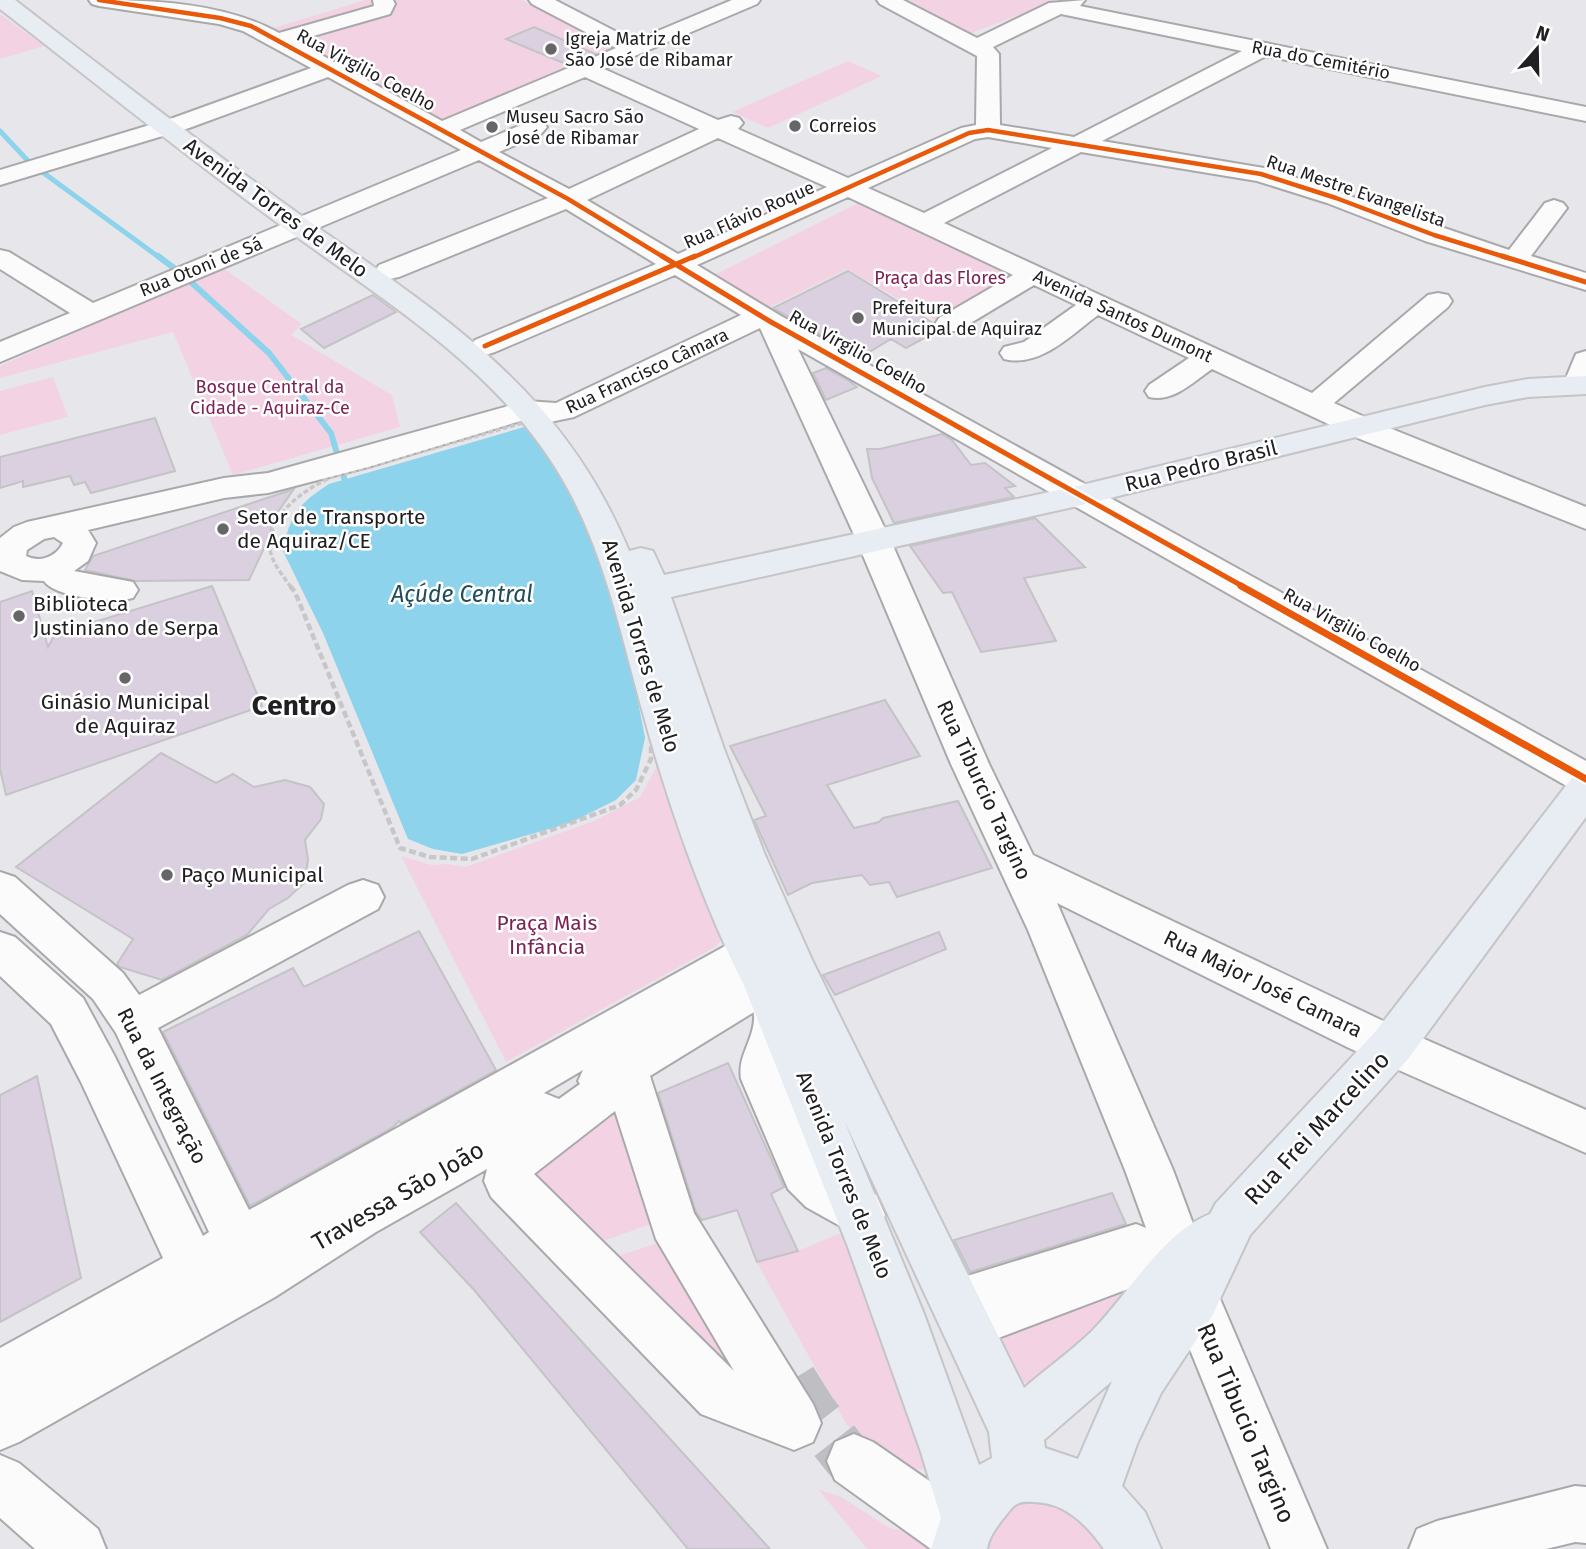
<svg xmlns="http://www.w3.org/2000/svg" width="1586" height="1549" font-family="'Fira Sans',sans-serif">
<rect width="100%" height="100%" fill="#e7e7eb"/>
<path fill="#f3d3e3" d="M365,0H522L620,50L442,122L267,30Z
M900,0H1058L969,34Z
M0,14L44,46L0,59Z
M848,61L882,76L768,128L732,112Z
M866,199L1024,276L943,325L847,269L766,309L712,276Z
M222,267L302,324L291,335L392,395L400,427L233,475L173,332L0,378V366Z
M53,377L68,417L0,435V391Z
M658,764L727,931L717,946L506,1062L401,856L432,865L448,864L465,867L594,821L640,797Z
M625,1084L669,1217L588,1247L518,1164Z
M838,1234L861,1242L933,1469H895L847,1425L756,1261L798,1251Z
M673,1238L780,1412L600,1262Z
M1143,1279L1048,1379L1033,1385L1014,1380L984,1321Z
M818,1489L841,1497L890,1528L940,1538V1549H867Z
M1028,1497L1075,1509L1107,1549H970L988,1514Z"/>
<path fill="#8dd3eb" d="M531,425L587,522L623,623L645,738L636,780L616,800L570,823L462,854L433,849L408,839L323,633L282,549C293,512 297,505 329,484Z"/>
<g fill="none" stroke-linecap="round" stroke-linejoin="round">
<path stroke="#8dd3eb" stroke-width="5" d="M0,131L30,163L160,258"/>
<path stroke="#8dd3eb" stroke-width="6" d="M158,256L182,274L269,353L331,433L347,488"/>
</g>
<path fill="#dad0df" stroke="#c4c3c6" stroke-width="2" d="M534,27L595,54L568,65L506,39Z
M848,271L933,323L937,331L906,348L891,339L861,357L773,308Z
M373,295L396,312L324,348L301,329Z
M826,368L848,380L857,387L826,400L813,373Z
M155,418L175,471L91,493L85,482L74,485L70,476L23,487V481L0,488V457Z
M942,434L952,440L971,465L985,463L1015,486L1005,488L1014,497L894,523L872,478L867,449H880Z
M294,489L275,516L267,542L249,580L135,581L85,570L93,556Z
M1035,518L1085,567L1024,578L1056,641L981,652L952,592L943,593L910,546Z
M212,586L262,706L6,795L0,769V602L32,591L48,647L55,634Z
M885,700L920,756L827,785L854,828L879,822L883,818L958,801L992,868L897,897L889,882L870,885L862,875L812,883L788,895L754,820L766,816L730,746Z
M161,753L216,783L233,774L254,787L285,780L310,787L324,804L321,819L305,840L308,859L305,882L288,898L269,909L247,935L162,980L120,967L117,964L133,939L16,867Z
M419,931L496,1070L401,1123L399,1121L392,1128L250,1206L163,1032L293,968L304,987Z
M939,932L946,949L835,995L823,975Z
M728,1063L784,1187L771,1194L798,1251L757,1262L737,1210L702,1220L696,1212L658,1093Z
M37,1076L81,1278L0,1322V1095Z
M1112,1193L1126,1224L970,1272L954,1240Z
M456,1203L770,1549H688L475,1291L420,1232Z"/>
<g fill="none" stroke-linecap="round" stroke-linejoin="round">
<path stroke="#bfbfc3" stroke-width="50" stroke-dasharray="50 24" stroke-linecap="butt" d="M792,1380L812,1412L847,1457L854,1461"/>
<g stroke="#a9a9ab" stroke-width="4">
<path id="minor" d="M89,0C151,0 223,2 279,33L374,6L373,0H393L395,4L390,14L296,41L442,121L616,48L532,4L529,0H555L634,41L732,0H760L757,4L604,69L718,120L731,116L739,118L743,123L738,129L848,178L961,128L976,125L977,56L880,4L877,0H903L977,38L1049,3L1085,0L1080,6L1586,107V121L1266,56L1102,141L1270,169L1509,250L1545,203L1554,200L1563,203L1567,208L1531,256L1586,273V290L1425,241L1327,203L1257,181L1081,152L944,223L1312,393L1428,295L1438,293L1448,295L1452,301L1448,307L1334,403L1382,425L1586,507V529L1360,439L1212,369C1193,382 1173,403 1149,397L1145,391L1149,385L1189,358L1098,315C1071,335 1040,368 1004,359L1000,353L1004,347L1024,342L1076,305L1034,285L959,330L949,332L939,330L935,324L939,318L1013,275L848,197L697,265L781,316L1586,761V794L1572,789L798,349L890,539L989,764L1033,855L1381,1020L1586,1110V1153L1349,1048L1057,903L1173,1170L1208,1264L1202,1277L1212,1280L1327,1549H1271L1169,1298L1174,1285L1165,1281L1160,1269L1157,1278L980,1345L962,1338L947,1298L954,1280L1136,1224L1146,1228L1125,1170L1028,930L951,764L856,539L760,328L574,417L550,422L527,419L368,467L268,493L224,498L88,530L96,543L88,561L74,571L133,582L138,590L133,598C115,603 55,598 44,581L22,580L0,571V538L14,527L27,522L224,478L268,473L526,401L556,403L741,315L675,275L495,352L485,355L475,352L471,346L475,340L656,264L566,209L399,277L389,279L379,277L375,271L379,265L548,198L479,160L0,362V342L70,313L0,269V250L9,252L93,303L461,150L328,77L189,128L0,185V170L173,118L311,68L243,31L219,24L99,6L92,4ZM1061,14L1242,51L1074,137L1000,125L999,54L993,47ZM585,77L699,129L569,189L499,152L541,134L547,127L540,119H524L521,125L481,142L460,130ZM988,137L1052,148L924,213L868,188L975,139ZM718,138L827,187L678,254L587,200ZM54,537L63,543C56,557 40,563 26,556L27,550L44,539Z
M1586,351V392L1578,394L1568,391L1563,385L1576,354Z
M0,872L15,877L123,973L139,995L348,885L363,880L378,885L384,897L378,909L158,1028L249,1210L763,925L778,920L793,925L799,937L794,947L805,950L811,963L805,976L783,991L790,994C810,1035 781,1045 787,1079L822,1157L840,1175L876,1195L885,1215L878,1231L861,1238L844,1231L842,1227L806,1207L788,1189L741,1079C737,1054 756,1039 754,1012L650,1076L694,1213L813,1404L821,1423L813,1442L794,1450L701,1414L491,1197L484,1181L487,1169L376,1232L275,1297L19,1442L0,1450V1348L163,1258L81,1082L51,1024L0,976V932L15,937L83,998L114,1055L203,1236L209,1232L116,1033L93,999L0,914ZM583,1070L578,1081L580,1084L559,1099L544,1093ZM615,1111L656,1239L734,1371L534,1174Z
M854,1434L873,1442L980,1516L988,1536L983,1549H931L835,1480L827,1461L835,1442Z
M0,1455L19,1463L98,1529L106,1549H35L0,1518Z
M1575,1486L1586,1487V1543L1575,1542L1546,1549H1409L1417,1529L1437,1521Z"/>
</g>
<g stroke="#c5c5c8" stroke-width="4">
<path id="major" d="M0,0H15C102,67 188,134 277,198C423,305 556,375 629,551L641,548L653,551L664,575L1082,485L1485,387L1528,379L1586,376V394L1528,397L1485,405L1082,505L671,597L724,749L765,855L813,962L1024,1388C1046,1369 1070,1352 1091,1332C1127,1296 1162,1233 1210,1214L1216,1203L1376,1031L1572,778L1586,773V817L1408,1059L1250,1235L1212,1316L1161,1393L1137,1444L1122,1486L1145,1512L1161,1549H1104C1087,1525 1065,1502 1033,1502C1028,1502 1022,1501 1017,1504C1011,1507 1007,1515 1002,1520C995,1530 989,1537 987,1549H931L941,1518L920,1449L848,1247L743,983C702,902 667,801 643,713C622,638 606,559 568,489C503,368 375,296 268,216C177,149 89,78 0,9ZM844,1120L989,1432L992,1458L979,1465L924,1314ZM1112,1381L1078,1459L1045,1448L1044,1440Z"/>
</g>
<path stroke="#c7c7c8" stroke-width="3.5" stroke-dasharray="5 2.5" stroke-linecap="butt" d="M291,587C283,576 272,563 270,549C266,515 306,488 332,477L533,420L581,499L617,587"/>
<path stroke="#c7c7c8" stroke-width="4.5" stroke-dasharray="7 3.5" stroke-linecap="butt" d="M290,586L295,592L400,848L430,857L472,859L620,805L636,790L651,759V722L635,630L617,586"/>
<use href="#minor" fill="#fbfbfc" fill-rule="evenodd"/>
<use href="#major" fill="#e8ecf3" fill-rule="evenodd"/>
<g stroke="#fff" stroke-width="7">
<path id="cycleway-far2" d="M99,0L220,18L251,26L568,199L665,258
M692,258L969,133L988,130L1261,174L1336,198L1434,235L1508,258"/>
</g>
<g stroke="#fff" stroke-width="9">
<path id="cycleway-far1" d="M662,256L771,322L1244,587
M1502,256L1586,282
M485,346L695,256"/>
</g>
<g stroke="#fff" stroke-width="11">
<path id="cycleway" d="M1241,586L1586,779"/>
</g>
<use href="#cycleway-far2" stroke="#e8590c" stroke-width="4.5"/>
<use href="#cycleway-far1" stroke="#e8590c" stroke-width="5"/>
<use href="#cycleway" stroke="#e8590c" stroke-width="7"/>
</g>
<g fill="#666669" stroke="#fff" stroke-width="2.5">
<circle cx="551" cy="49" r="7"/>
<circle cx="795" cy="126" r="7"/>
<circle cx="492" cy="127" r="7"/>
<circle cx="858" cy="318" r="7"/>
<circle cx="223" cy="529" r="7"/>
<circle cx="19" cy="616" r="7"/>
<circle cx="125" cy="678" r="7"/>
<circle cx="167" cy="875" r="7"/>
</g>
<g text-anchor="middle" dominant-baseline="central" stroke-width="5" stroke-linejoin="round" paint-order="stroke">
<g font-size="18" fill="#202023" stroke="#fff" text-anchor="start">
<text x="565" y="39">Igreja Matriz de<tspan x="565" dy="21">São José de Ribamar</tspan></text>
<text x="506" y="117">Museu Sacro São<tspan x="506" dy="21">José de Ribamar</tspan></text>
<text x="809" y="126">Correios</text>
<text x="872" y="308">Prefeitura<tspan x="872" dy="21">Municipal de Aquiraz</tspan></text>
</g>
<g font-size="18" fill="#202023" stroke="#fff">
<text transform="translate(1321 60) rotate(11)">Rua do Cemitério</text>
<text transform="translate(366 70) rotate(28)">Rua Virgilio Coelho</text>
<text transform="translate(1356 191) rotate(19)">Rua Mestre Evangelista</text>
<text transform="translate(749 215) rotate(-24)">Rua Flávio Roque</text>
<text transform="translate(201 267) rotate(-22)">Rua Otoni de Sá</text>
<text transform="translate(1123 316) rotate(25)">Avenida Santos Dumont</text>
<text transform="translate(858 352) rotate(29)">Rua Virgilio Coelho</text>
<text transform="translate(647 371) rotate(-25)">Rua Francisco Câmara</text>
<text transform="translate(1352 630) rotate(29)">Rua Virgilio Coelho</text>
</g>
<g font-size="18" fill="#7c2255" stroke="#fff">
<text x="940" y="278">Praça das Flores</text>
<text x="270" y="387">Bosque Central da<tspan x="270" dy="21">Cidade - Aquiraz-Ce</tspan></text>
</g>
<g font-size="21" fill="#202023" stroke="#fff">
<text transform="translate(276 208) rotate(36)">Avenida Torres de Melo</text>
<text transform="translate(1201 466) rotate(-14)">Rua Pedro Brasil</text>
<text transform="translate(641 646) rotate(73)">Avenida Torres de Melo</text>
<text transform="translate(984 790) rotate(65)">Rua Tiburcio Targino</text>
<text transform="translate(1263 984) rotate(26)">Rua Major José Camara</text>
<text transform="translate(162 1086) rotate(63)">Rua da Integração</text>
<text transform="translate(844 1175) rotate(68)">Avenida Torres de Melo</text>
</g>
<g font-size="21" fill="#202023" stroke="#fff" text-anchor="start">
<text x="237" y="517">Setor de Transporte<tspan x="237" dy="24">de Aquiraz/CE</tspan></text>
<text x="33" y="604">Biblioteca<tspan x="33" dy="24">Justiniano de Serpa</tspan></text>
<text x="125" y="702" text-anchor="middle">Ginásio Municipal<tspan x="125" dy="24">de Aquiraz</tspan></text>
<text x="181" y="875">Paço Municipal</text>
</g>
<g font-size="21" fill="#7c2255" stroke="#fff">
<text x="547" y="923">Praça Mais<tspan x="547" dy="24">Infância</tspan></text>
</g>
<g font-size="23" font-style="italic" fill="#214d5b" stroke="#fff">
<text x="462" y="594">Açúde Central</text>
</g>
<g font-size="24" fill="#202023" stroke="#fff">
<text transform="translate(1317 1128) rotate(-47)">Rua Frei Marcelino</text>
<text transform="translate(398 1196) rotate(-30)">Travessa São João</text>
<text transform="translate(1246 1423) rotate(67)">Rua Tibucio Targino</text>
</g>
<g font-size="28" font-weight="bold" fill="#202023" stroke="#fff">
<text x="294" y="705">Centro</text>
</g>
</g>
<g transform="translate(1537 49) rotate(20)" stroke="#ffffff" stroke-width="5" paint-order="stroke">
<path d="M0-5L12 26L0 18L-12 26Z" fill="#202023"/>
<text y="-10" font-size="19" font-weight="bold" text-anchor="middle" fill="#202023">N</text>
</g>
</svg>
